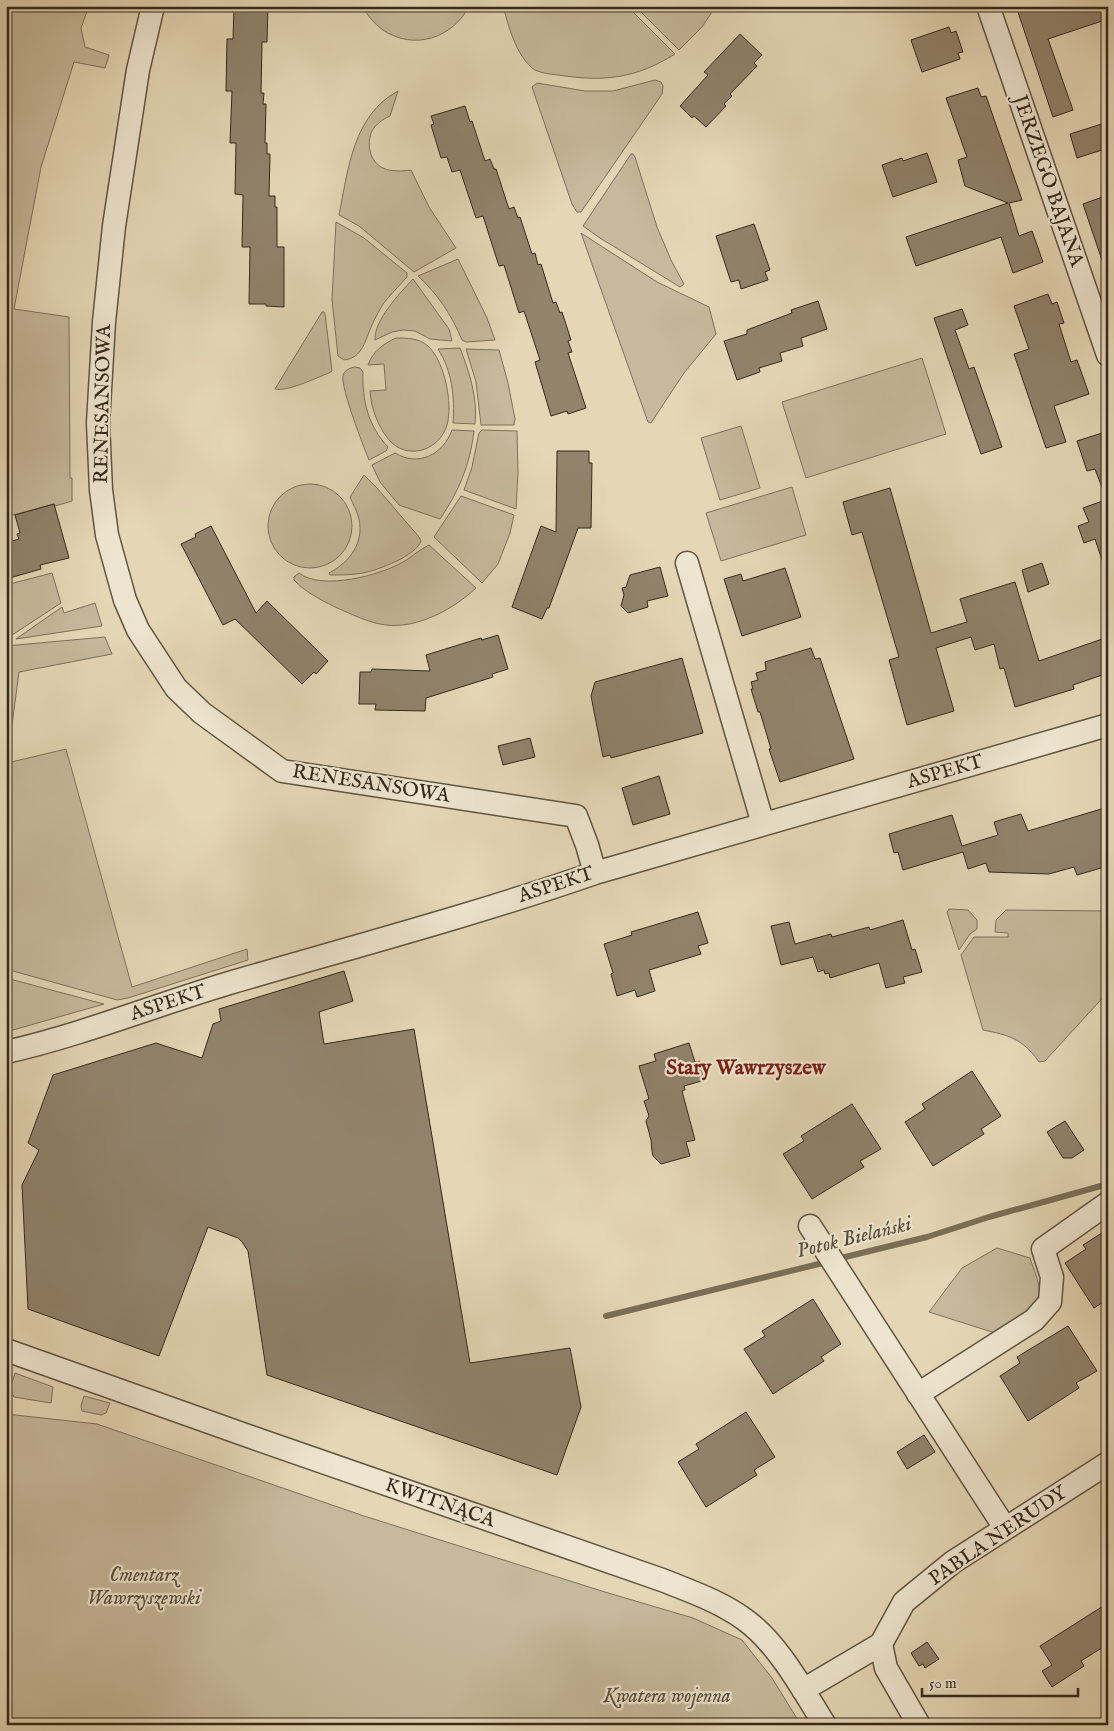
<svg xmlns="http://www.w3.org/2000/svg" width="1114" height="1731" font-family="'IM FELL English',serif">
<rect width="100%" height="100%" fill="#e5d7b6"/>
<filter id="stains"><feTurbulence type="fractalNoise" baseFrequency=".004" numOctaves="4"/><feColorMatrix values="0 0 0 0 .2 0 0 0 0 .09 0 0 0 0 .02 0 0 0 .5 -.17"/></filter>
<radialGradient id="worn" r=".72"><stop offset=".6" stop-color="#630" stop-opacity="0"/><stop offset="1" stop-color="#630" stop-opacity=".3"/></radialGradient>
<path fill="#c7b99c" stroke="#7e715c" d="M6,6H89L81,28L85,47L109,55L105,68L74,62L41,167L14,309L69,317L70,478H72V501L55,506L54,504L6,517Z
M363,6H469C453,38 414,51 383,30C375,24 367,16 363,6Z
M503,6H627L675,54C635,79 603,82 558,75C550,74 538,73 532,68C515,53 509,27 503,6Z
M635,6H716L702,27L679,50Z
M655,80L661,82L663,86L662,94L581,212H577L572,204L532,87L537,83L585,91H613Z
M398,91L390,116C383,119 376,124 372,131C366,144 370,162 383,168C392,172 402,171 411,170L429,207L456,248L414,272L359,226L339,215C348,170 353,115 398,91Z
M631,154H633L635,157L657,227L671,260L684,284L680,287L600,238L583,226Z
M336,222L364,238L407,273V277C399,286 390,295 383,304C379,311 375,318 372,325C365,340 363,358 344,360L338,356L332,300Z
M581,233L657,282L709,307L716,334L684,373L651,423L648,422Z
M458,259L487,318L495,340L466,342L462,340C452,316 438,294 418,276Z
M413,279L449,329L452,341L430,339L415,331L403,330L392,332L375,340C374,320 400,293 413,279Z
M322,312H324L325,314L332,371L329,373C316,378 287,392 275,389Z
M396,338C407,338 419,338 428,346C445,362 453,404 447,425C440,449 411,460 392,443C379,430 371,409 370,391L386,390L384,364L368,365C373,351 383,344 396,338Z
M460,348C469,371 478,398 475,424L453,423C455,397 452,371 438,349Z
M466,349L499,350L508,383L515,419L514,425H481L476,382Z
M922,358L946,434L806,478L782,402Z
M355,367L360,368L363,372C362,400 368,426 388,447L386,451L369,460C363,445 341,389 343,376C344,370 350,368 355,367Z
M741,426L760,488L720,500L701,438Z
M452,430L474,431C470,465 459,491 440,519L399,505L380,482L372,465L395,453C418,467 443,455 452,430Z
M482,430L517,431L518,473L516,509L464,490L472,467L479,433Z
M364,475L377,488L419,537L421,541C416,556 378,570 363,573C352,575 341,575 330,575L329,573C350,562 364,543 359,519C357,511 353,504 350,497Z
M268 526a42 42 0 1 1 84 0a42 42 0 1 1-84 0Z
M792,487L806,535L721,561L706,513Z
M461,496L514,515L510,533L498,564L482,583L434,537Z
M429,545L476,588C454,609 417,629 386,625C369,623 351,614 335,607C321,600 305,592 294,580V577L299,573C322,591 381,575 403,562C412,557 420,549 429,545Z
M52,573L61,603L6,639V585Z
M95,603L102,626L16,639L62,607L64,613Z
M105,637L112,654L19,672L7,763L66,749L132,987L247,949L248,960L128,998L117,1000L13,971L6,966V646Z
M949,909L968,910L977,920V929L970,934L959,950L947,912Z
M1006,910L1108,911V992L1045,1061L1039,1062C1023,1039 1009,1035 983,1030L961,955L974,937H1008V933L995,932L996,920Z
M6,978L104,1004L6,1032Z
M997,1248L1030,1258C1033,1268 1040,1282 1039,1292C1037,1313 1010,1323 995,1333L929,1312L962,1268Z
M15,1373L53,1387L51,1403L14,1397L10,1389Z
M84,1396L110,1403L106,1413L101,1415L82,1411L81,1406Z
M6,1414L97,1424L361,1515L605,1592L693,1618L742,1640L772,1678L801,1725H6Z"/>
<g fill="none" stroke-linecap="round" stroke-linejoin="round">
<path stroke="#7b6e58" stroke-width="6" d="M837,1259L927,1237L989,1217L1108,1184
M606,1316L827,1262"/>
</g>
<path fill="#91836c" stroke="#35291b" d="M234,6H268L267,42H262L261,93H264L263,104H266L265,143H267V154H270L269,196H275V207H277V247H284V307L266,306V304H249L250,247H242L243,195L235,194L236,143H230L232,91H226L227,39H233Z
M1016,6H1108V19L1048,39L1073,110L1053,117Z
M949,27L951,33L956,31L963,52L958,53L960,59L922,72L911,40Z
M740,34L762,55L754,63L757,66L730,94L732,96L724,104L726,106L706,127L694,116L692,118L680,106L708,75L704,72Z
M978,88L981,97L986,96L1022,200L1009,203L1019,236L1032,231L1043,262L1013,273L1001,237L916,266L906,237L1008,203L965,186L958,160L967,157L946,98Z
M465,106L470,122L472,121L485,161L490,159L494,169H496L509,209L514,207L518,218L520,217L532,254L535,253L538,265L541,264L553,303L556,302L560,313L562,312L571,340L568,341L572,352L568,353L586,408L568,414L567,411L551,416L535,362L540,360L524,311L519,313L504,265L499,266L483,216L476,218L460,170L452,172L447,157L441,158L431,125L434,124L431,116Z
M1108,122V148L1077,158L1070,134Z
M927,153L937,182L893,197L882,165L902,158L903,161Z
M1108,195V268L1105,269L1083,204Z
M754,224L770,270L765,272L768,280L741,289L739,280L731,282L716,236Z
M1048,294L1052,304L1057,302L1064,323L1059,324L1071,362L1077,360L1089,394L1054,406L1066,442L1046,448L1014,354L1029,349L1014,306Z
M818,301L827,329L801,338L803,346L780,353L782,361L759,368L760,372L737,380L724,341L747,334V330L792,313L791,310Z
M962,309L968,325L955,330L969,369L974,367L1002,447L981,454L934,318Z
M1102,433L1108,451V498H1106L1095,469L1087,471L1077,441Z
M557,451H589V463H592L591,528H578L549,608H547L542,619L512,607L541,526L556,532Z
M890,488L931,633L967,622L960,599L1015,582L1039,661L1108,637V673L1073,685L1074,689L1015,707L1004,668L1000,669L994,644L975,650L971,637L936,648L954,711L907,725L889,660L899,657L862,532L852,535L843,502Z
M1108,499V569H1105L1095,539L1084,543L1078,526L1089,522L1083,508Z
M54,504L69,558L40,565L41,569L6,579V543L19,539L17,534L20,533L15,515Z
M211,526L256,613L267,601L328,661L316,674L314,672L302,684L235,619L223,625L181,544L196,537L195,534Z
M1042,563L1049,584L1028,592L1022,570Z
M660,567L668,596L647,601L648,607L628,613L621,606L624,595L622,588L626,587L630,575Z
M785,568L801,617L742,636L724,579L741,574L743,581Z
M498,635L508,669L492,674L493,677L426,698L425,711L375,710L376,704H359L360,672H371L372,669L430,671L426,655L481,638L482,640Z
M811,648L815,659L820,658L854,759L780,782L769,749H771L760,712H758L751,689H753L751,682L758,680L756,673L766,670L765,662Z
M682,658L703,733L611,758L610,755L603,757L591,696L595,682Z
M530,738L535,757L503,765L498,746Z
M659,776L670,814L633,825L622,788Z
M1108,807V866L1077,875L1074,867L1049,874L989,872L986,863L968,869L963,852L903,870L898,852L894,853L889,834L952,815L962,846L998,835L994,822L1021,814L1028,831Z
M698,912L708,943L698,946L701,954L649,970L655,991L637,997L635,990L617,996L611,974L613,973L604,944L632,935L631,932Z
M903,920L912,950L915,949L922,972L903,977L905,983L886,988L879,963L830,978L829,973L825,974L824,970L818,972L813,957L781,965L771,926L789,922L795,944L831,934L832,937L869,927L870,930Z
M344,971L353,1001L319,1012L324,1044L414,1029L470,1363L570,1348L581,1407L557,1475L267,1375L248,1251L242,1242L238,1238L208,1227L159,1356L28,1309L22,1185L39,1150L28,1143L53,1075L156,1043L202,1058L213,1024L221,1021L219,1009Z
M689,1043L695,1062L700,1061L705,1080L684,1086L685,1090L682,1091L695,1140L686,1142L690,1156L661,1164L653,1156L652,1151L651,1140L646,1121L649,1116L644,1101L649,1099L639,1066L656,1061L654,1054Z
M972,1071L1001,1116L981,1129L984,1134L933,1166L905,1122L925,1109L922,1104Z
M852,1104L881,1149L860,1161L864,1167L812,1199L783,1154L804,1141L801,1136Z
M1065,1121L1084,1150L1072,1158H1063L1047,1132Z
M1108,1229V1299L1094,1308L1065,1263L1086,1249L1083,1245Z
M813,1299L841,1344L821,1357L824,1361L773,1394L744,1349L765,1336L762,1331Z
M1068,1326L1097,1371L1076,1383L1079,1388L1028,1421L1000,1376L1020,1363L1017,1357Z
M746,1412L775,1457L754,1470L757,1475L706,1507L678,1462L699,1449L696,1444Z
M924,1435L935,1452L907,1469L897,1452Z
M1108,1603V1644L1081,1661L1084,1666L1052,1687L1042,1671L1052,1665L1040,1646Z
M927,1642L939,1659L925,1668L923,1664L919,1666L911,1653Z"/>
<g fill="none" stroke-linecap="round" stroke-linejoin="round">
<g stroke="#615442" stroke-width="25">
<path id="minor" d="M153,6L138,70L114,226L104,322L98,423L101,490L107,535L125,600L138,630L176,688L202,713L282,771L576,816L587,845L595,873
M988,6L1108,355
M687,563L763,824
M6,1052C81,1035 153,1006 226,984C349,948 474,915 595,873L1108,725
M810,1226L1005,1528
M6,1350L251,1437L665,1581C692,1592 721,1602 744,1619C778,1643 803,1690 825,1725
M918,1394L1034,1320L1050,1302L1052,1277L1043,1249L1108,1203
M881,1644L886,1668L919,1725
M803,1690L881,1644L904,1602L953,1562L1108,1463"/>
</g>
<use href="#minor" stroke="#eee5d0" stroke-width="22"/>
</g>
<g text-anchor="middle" dominant-baseline="central" stroke-width="4.5" stroke-linejoin="round" paint-order="stroke">
<g font-size="20" fill="#35291b" stroke="#eee5d0">
<text transform="translate(1048 181) rotate(71)">JERZEGO BAJANA</text>
<text transform="translate(103 404) rotate(-89)">RENESANSOWA</text>
<text transform="translate(945 772) rotate(-16)">ASPEKT</text>
<text transform="translate(371 784) rotate(9)">RENESANSOWA</text>
<text transform="translate(556 885) rotate(-18)">ASPEKT</text>
<text transform="translate(168 1003) rotate(-18)">ASPEKT</text>
<text transform="translate(440 1503) rotate(19)">KWITNĄCA</text>
<text transform="translate(998 1536) rotate(-34)">PABLA NERUDY</text>
</g>
<g font-size="20" font-style="italic" fill="#5a4d3b" stroke="#eee5d0">
<text x="144" y="1575">Cmentarz<tspan x="144" dy="23">Wawrzyszewski</tspan></text>
<text x="667" y="1696">Kwatera wojenna</text>
</g>
<g font-size="21" font-weight="bold" fill="#7a1f14" stroke="#eee5d0">
<text x="746" y="1068">Stary Wawrzyszew</text>
</g>
<g font-size="21" font-style="italic" fill="#584c3a" stroke="#eee5d0">
<text transform="translate(854 1238) rotate(-14)">Potok Bielański</text>
</g>
</g>
<rect width="1114" height="1731" fill="none" stroke="#e5d7b6" stroke-width="25"/>
<rect x="8" y="8" width="1099" height="1716" fill="none" stroke="#35291b" stroke-width="2.5"/>
<rect x="12" y="12" width="1089" height="1706" fill="none" stroke="#35291b"/>
<path d="M922 1688v8h156v-8" fill="none" stroke="#35291b" stroke-width="2.5"/>
<text x="929" y="1688" font-size="15" fill="#35291b" stroke="#eee5d0" stroke-width="4" paint-order="stroke">50 m</text>
<rect width="100%" height="100%" filter="url(#stains)"/>
<rect width="100%" height="100%" fill="url(#worn)"/>
</svg>
